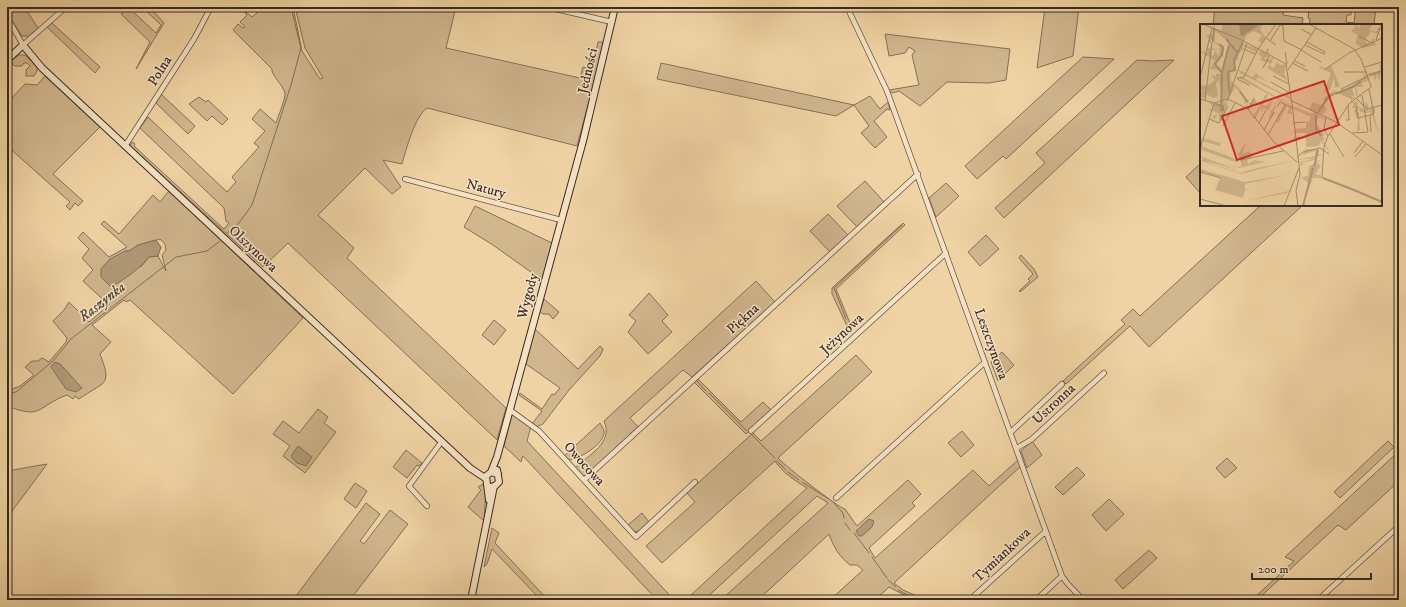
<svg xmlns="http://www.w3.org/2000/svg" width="1406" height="607" font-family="'IM FELL DW Pica',serif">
<rect width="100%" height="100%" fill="#f0d3a4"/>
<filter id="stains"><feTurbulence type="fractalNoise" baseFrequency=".005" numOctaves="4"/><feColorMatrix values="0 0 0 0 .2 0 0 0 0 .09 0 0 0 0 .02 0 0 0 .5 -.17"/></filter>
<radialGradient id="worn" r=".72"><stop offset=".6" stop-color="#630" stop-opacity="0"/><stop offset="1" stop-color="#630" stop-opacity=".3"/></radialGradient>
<path fill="#d1b68e" stroke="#847059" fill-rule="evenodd" d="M7,7H22L25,12L27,11L38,28L29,36H22L7,13Z
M128,7L156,33L161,25L144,9L146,7H155L153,11L164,23L136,69L150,42L121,14Z
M240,7L252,17L257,13L251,7H293L302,51L320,79L323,78L305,48L295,7H456L446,48L580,78L583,67L592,69L598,42H602L604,45L577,146L427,108C415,116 406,150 402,164L383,160L401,187L392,194L365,168L318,215L354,248L347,258L506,408L497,440L288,243L263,267L130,146L132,142L135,144L134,146L224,229L229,223L226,221L224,208L140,128L148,117L227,192L236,182L232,177L259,147L254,143L265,131L252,119L260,109L276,123C278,117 286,97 285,93C283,85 271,75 272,69L233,30L238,24L243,28L245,27L240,22L247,15Z
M1045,7H1079L1073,56L1037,68Z
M1215,7H1284L1283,15L1303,18L1302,25H1213Z
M1311,7H1351V15H1347L1346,22L1354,23L1356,7H1376L1374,25H1309L1310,19L1308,18L1309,8Z
M52,23L100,67L95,73L47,27Z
M885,34L1010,49L1006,80L989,83L947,82L920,106L899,91L892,93L889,90L919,85L912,55L915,51L909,47L905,53L889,56Z
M19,55H25L37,67V71L34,76H26V70L30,66L27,63H24L22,66H15L12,64V60Z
M1083,57L1114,59L1006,159L1003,156L977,179L965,166Z
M1137,60L1153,61L1174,60L1004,218L995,208L1045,163L1036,153Z
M661,63L854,105L870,96L880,109L888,102L890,110L887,109L874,121L887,137L875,148L861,133L869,126L854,105L836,116L657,79Z
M45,76L100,127L53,174L83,201L78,206L75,203L70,210L66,206L70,202L7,146V103L25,84L37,85Z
M161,94L195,126L188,134L156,103Z
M199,97L206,102L208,100L228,119L222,125L212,116L207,121L189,104Z
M1201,163V194L1186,177Z
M865,181L884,202L857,227L837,206Z
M946,183L959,196L936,217L929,198Z
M169,191L303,318L233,394L130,300L126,302L124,300L92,325L111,342L100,354C113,387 104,381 79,399L75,396L73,399L67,395C37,406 43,420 7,406V391L20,386L34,375L25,367L32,361H38L42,358L49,362L66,342L67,338L53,321L64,310L69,302L89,322L109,305L83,281L93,270L82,258L89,249L78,238L83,232L109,257L127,247L101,224L104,221L119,234L153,195L160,202ZM160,239L165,244L166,250L162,255L166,271L158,256L149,257L141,267L125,251H129L139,245Z
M1261,205H1303L1149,347L1130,326L1066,384L1063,381L1125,324L1121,320L1133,309L1140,316Z
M475,206L552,243L542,280L493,245L464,227Z
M828,214L848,235L830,252L810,231Z
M903,223L905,225L836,289L850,323L847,326L832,294V288Z
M986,235L999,249L980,266L968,252Z
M1021,255L1034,269L1038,277L1020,292L1019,291L1030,281L1028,279L1033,274L1019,258Z
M756,281L775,302L692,377L683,370L630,418L638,427L585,476H583L575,468C589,455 614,442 604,421Z
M649,293L668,315L662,321L672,332L648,354L628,332L636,321L629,315Z
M544,299L559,312L553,319L549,314H543L540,312Z
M494,320L506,330L494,345L482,335Z
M535,329L578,369L600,346L603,349L600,356L569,390L543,424L536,427L532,424L542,411L519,395L520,393L542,409L552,394L554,395L560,388L526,364Z
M1002,352L1014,365L998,381L991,362Z
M856,355L872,372L778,458C785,466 839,508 845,509L857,526L908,480L921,494L912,503L915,506L869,548L875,558L973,470L989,486L1018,460L1021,466L894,583L903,590L926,600H914L889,587L875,600H830L863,570L857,565H850C839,556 834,548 829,534L758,600H721L828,503L817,496L704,600H696L691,595L807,488C794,480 782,472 775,461L662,563L646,546L695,502L687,493L753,433L761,441Z
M698,379L741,422L763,402L771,410L746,434L694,382Z
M318,409L328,417L324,423L336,432L305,473L283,456L290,446L273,434L283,421L299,433Z
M512,414H514L531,426L527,441L674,600H657L523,456L521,462L504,446Z
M600,423C601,425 604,429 604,432C604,445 579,459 568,460L564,456Z
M962,431L974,445L961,457L948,443Z
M1032,441L1042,455L1027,468L1021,451Z
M1388,441L1394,447L1340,498L1334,492Z
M406,450L422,463L419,466L417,465L407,478L393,467Z
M1399,451V481L1346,530L1338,525L1257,600H1252L1294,561L1285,557Z
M1227,458L1237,468L1225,478L1216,468Z
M47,464L7,518L8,497L7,496V471Z
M1077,467L1085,475L1063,495L1055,487Z
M355,483L367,491L356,508L344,499Z
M483,484L486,489L484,521L468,507L481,490L478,487Z
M1109,499L1124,514L1106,531L1092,515Z
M366,503L380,514L360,541L364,544L390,510L408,524L350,600H293Z
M642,513L649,522L639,531L633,532L627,526Z
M492,528L499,533L495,543L548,600H541L492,549L487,564L484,567Z
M1149,550L1157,558L1123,589L1115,580Z"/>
<path fill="#b19a78" stroke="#816e56" d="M156,240L161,247L158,256L149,257C138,270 125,279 111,287L101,277V269L110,259L125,251H129L138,245Z
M55,362L60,364L82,388L76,392L66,389L51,367Z
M298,446L312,457L306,466L297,463L291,456Z
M869,519L874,521L872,527L862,536H859L856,531Z"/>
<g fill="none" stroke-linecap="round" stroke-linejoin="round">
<path stroke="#816e56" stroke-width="1" d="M226,234L239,223L252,205L291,85L301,48L291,7
M846,319L834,288L902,225
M697,381L706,391
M709,393L747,431
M7,394L16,392L53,361L71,339L176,257L207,251L220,241
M752,435L775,458
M777,461L786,470
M788,472L799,480
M802,482L829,499
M833,502L843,513L844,518
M845,523L850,530
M854,533L869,553
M872,557L887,578
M888,580L896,587
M898,590L908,595
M914,597L920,600"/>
<g stroke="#654" stroke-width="6">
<path id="street" d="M547,7L612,22
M847,7L887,91L1062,576L1067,583L1083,600
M7,17L23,45L66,7
M125,146L194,39L211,7
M405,179L561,220
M510,410L539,431L636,537L695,482
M751,431L946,253
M1011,432L1062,384
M1017,448L1032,439L1104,373
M584,480L918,174
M836,498L985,362
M427,506L409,486L442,441
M974,596L1046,531
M1036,600L1062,576
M1318,600L1399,526"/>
</g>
<g stroke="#382b24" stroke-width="8">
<path id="secondary" d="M7,60L23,45L42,68L470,468L485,478
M491,472L497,457L583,141L615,7
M491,487L495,486L499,482L497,470
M489,500L486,476L491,472L498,474
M471,600L494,486"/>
</g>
<use href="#street" stroke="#f5e2c4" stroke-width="4.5"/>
<use href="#secondary" stroke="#f5e2c4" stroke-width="6"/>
</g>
<g text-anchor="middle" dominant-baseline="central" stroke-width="3" stroke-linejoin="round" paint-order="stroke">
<g font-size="14" fill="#382b24" stroke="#f5e2c4">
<text transform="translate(160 71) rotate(-58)">Polna</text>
<text transform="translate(588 71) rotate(-77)">Jedności</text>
<text transform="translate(486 189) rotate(15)">Natury</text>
<text transform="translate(253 249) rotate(43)">Olszynowa</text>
<text transform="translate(528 296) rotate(-75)">Wygody</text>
<text transform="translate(743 319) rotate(-42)">Piękna</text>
<text transform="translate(842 334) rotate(-43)">Jeżynowa</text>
<text transform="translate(991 344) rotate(70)">Leszczynowa</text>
<text transform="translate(1054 404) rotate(-43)">Ustronna</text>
<text transform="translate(584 464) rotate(48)">Owocowa</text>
<text transform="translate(1002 555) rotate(-43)">Tymiankowa</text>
</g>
<g font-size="15" font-style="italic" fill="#564739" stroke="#f5e2c4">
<text transform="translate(102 302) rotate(-38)">Raszynka</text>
</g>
</g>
<g transform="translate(1200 24)">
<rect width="182" height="182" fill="#f0d3a4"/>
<path d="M14,0H15V4L22,7V0H63L60,5L66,14L62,19L58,17L62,11L54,7L47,11L43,20L56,24L58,29L61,27L66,29L67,24L69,25L68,33L63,34L70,36L72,33L74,34L71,40L60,36L62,33L58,29L41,21L44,25L38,29L41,31L38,30V35L35,37L36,45L30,48L31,57L39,64L49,79H51L54,75L57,77L55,80H60L66,70L68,71L63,81L66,82L73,74L67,85L74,74L69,86H72L77,76L74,88L80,91L85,81L87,82L78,99L76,98L79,91L75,89L68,96L71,87L64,84L61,89L62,82L55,95L52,94L60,81L54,82L48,79L45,84L47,78L44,80V73L41,76L43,72L35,63L28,76L23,97L19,96V89L15,95H13V91L17,92L18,89L7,85H12L13,82L9,79L12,78L13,82L15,79L20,80L23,76L26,80V76H22L19,56L16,59L18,72L14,74L6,70L4,75L0,71L2,67L0,61L7,62L15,56L11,51L16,52V50H21L20,46L10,45L15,37L0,27L8,29L7,24L15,25L18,27L11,25V31L13,32L15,27L19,32V27L22,28L19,25L20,21L5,12L13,10ZM14,6L30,19L23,47L15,39L22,33L24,25L13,18ZM154,0L160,4L161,0H173L169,6L176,8L180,1L174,0H182L181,6H178L179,10L171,8L162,19L166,16V19H171L173,14L176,21L163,24L155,19L158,11L151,7L156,3ZM77,38L80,41L86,40L84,50L88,57L67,44L69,41L74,44ZM131,41L140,63H135L134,53L130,66L124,68L131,49L118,43L122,42L125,45ZM179,41H182V58L180,48V58L177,50L175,58L174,52L168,51L169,56L162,59L163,63H156L158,73L156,71L155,63L152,65L155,73L150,71L155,75H152V78H158L157,81L165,87L166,82L161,81H165L166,77L169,84L167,87L175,83V89H172L174,91L179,111L171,89V91L169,87L168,89L160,88L159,83L157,88H159L160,106L157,107L158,97L154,86L157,84H152L154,80L151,78V75L138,69L133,70L124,81L127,86H124L126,87L123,90H117L126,96L118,93L116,99L122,108L125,109L123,113L125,116L121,117L124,118L131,130L121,117L119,122L106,123V109H95L94,113V105L106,104V97L109,98L111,93L90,83L92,90H87L90,82L39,54H44L90,81L112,90L114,88L109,85L113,78L123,82L124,74L132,68H134L131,66L139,68L142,67L140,66L151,64L164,53L162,48L165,52L169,49L172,51L181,47ZM42,42L70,57L56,50L70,59L58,53L56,56L90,73V75L40,49L38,45L52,53L56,50ZM0,113L21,119L20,122L2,117L1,122L36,135L38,139L2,126L0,124V116L3,115ZM47,117L42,130L50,127L52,134L47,135L48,140L54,136L65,138L39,144L16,138L38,143L42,142L38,130ZM106,125H119L117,130L125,131L117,132L116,136L124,138L116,137L121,142L115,150L123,152L119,153L141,159L182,178L141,159L119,154H113L102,182L109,160L101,153L108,152L109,142L116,139L115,136L103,138V141H100L102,139H97L115,134L97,136L115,132V127L102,131ZM0,132L40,147L9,138V139L40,149L53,145L96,136L41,150L1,137L3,135ZM0,145L45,158L87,151L45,160V165H50L45,166L43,174L15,166L20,154L0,148ZM89,167L88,169L44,177Z" fill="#d1b68e" fill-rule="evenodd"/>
<path d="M39,0H60L41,13Z" fill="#b19a78"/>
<path fill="none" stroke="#b19a78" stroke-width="2" d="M26,15L37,28M13,18L14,5M19,20L23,23L22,31L15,40L22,49L21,87M22,48L29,21M169,51L182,47M29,68L28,48L35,46L34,37L43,18M40,68L48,78M135,70L152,63L161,57M15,80L23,82V87M118,88L128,73L134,70M116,91V105L121,112M114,143L118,126M123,154L154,166M154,166L182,178M103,182L113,144"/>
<path fill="none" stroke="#a69071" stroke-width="1" d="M3,0L44,17L86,40L92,80M79,0L83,2L84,17L102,26M109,0L154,25L161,35L171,62M101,5L112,11M159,12L172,19M66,14L76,21M176,16L180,4M70,17L80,1M105,21L124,30L125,28L107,18M44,25L55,30M101,26L121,38M85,28L87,40M94,37L105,42M92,39L108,47M165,43L182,38M63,44L70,31M88,46L116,4M124,46L149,29L182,14M144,48H167M73,52L89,60M0,54L12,4M37,54L44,53L58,25L76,0M37,55L49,61M71,58L90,69M141,65L168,52M156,74L167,85L182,81M0,75L14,79L28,75L48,85L74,118L97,138M28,75L47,19M5,76L12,19L9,16M92,77L136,98L182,131M92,80L100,150L96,167L98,182M156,82L158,94L174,90L169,65M77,83L80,78L92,84M48,86L54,74M170,92L171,108M126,93L124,105L128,112M9,95L19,99L28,82M146,96H149L148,81M59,99L66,86M93,99L105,98M23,102L35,79M64,106L74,88M152,109L168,108L162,71M130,110L144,133M68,111L85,81M94,114L106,113M0,125L14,79M154,129L163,117M97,133L103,128L120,124L129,130M155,133L166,120M41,136L83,127M0,148L21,154M122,154L124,122L128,112L149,80L172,62M0,175L23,181M84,182L99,144"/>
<path fill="#d62828" fill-opacity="0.15" stroke="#d62828" stroke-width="2" d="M124,57L139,101L37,136L22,92Z"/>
<rect width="182" height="182" fill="none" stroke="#382b24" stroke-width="2"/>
</g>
<rect width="1406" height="607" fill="none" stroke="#f0d3a4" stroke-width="24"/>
<rect x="8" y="8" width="1390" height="591" fill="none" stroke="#382b24" stroke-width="2"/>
<rect x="12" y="12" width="1382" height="583" fill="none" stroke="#382b24"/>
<path d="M1252 573v6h119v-6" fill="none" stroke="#382b24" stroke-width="2"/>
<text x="1258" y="573" font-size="12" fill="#382b24" stroke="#f5e2c4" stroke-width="3" paint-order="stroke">200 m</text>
<rect width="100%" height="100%" filter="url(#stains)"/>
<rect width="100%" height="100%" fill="url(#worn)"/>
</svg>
